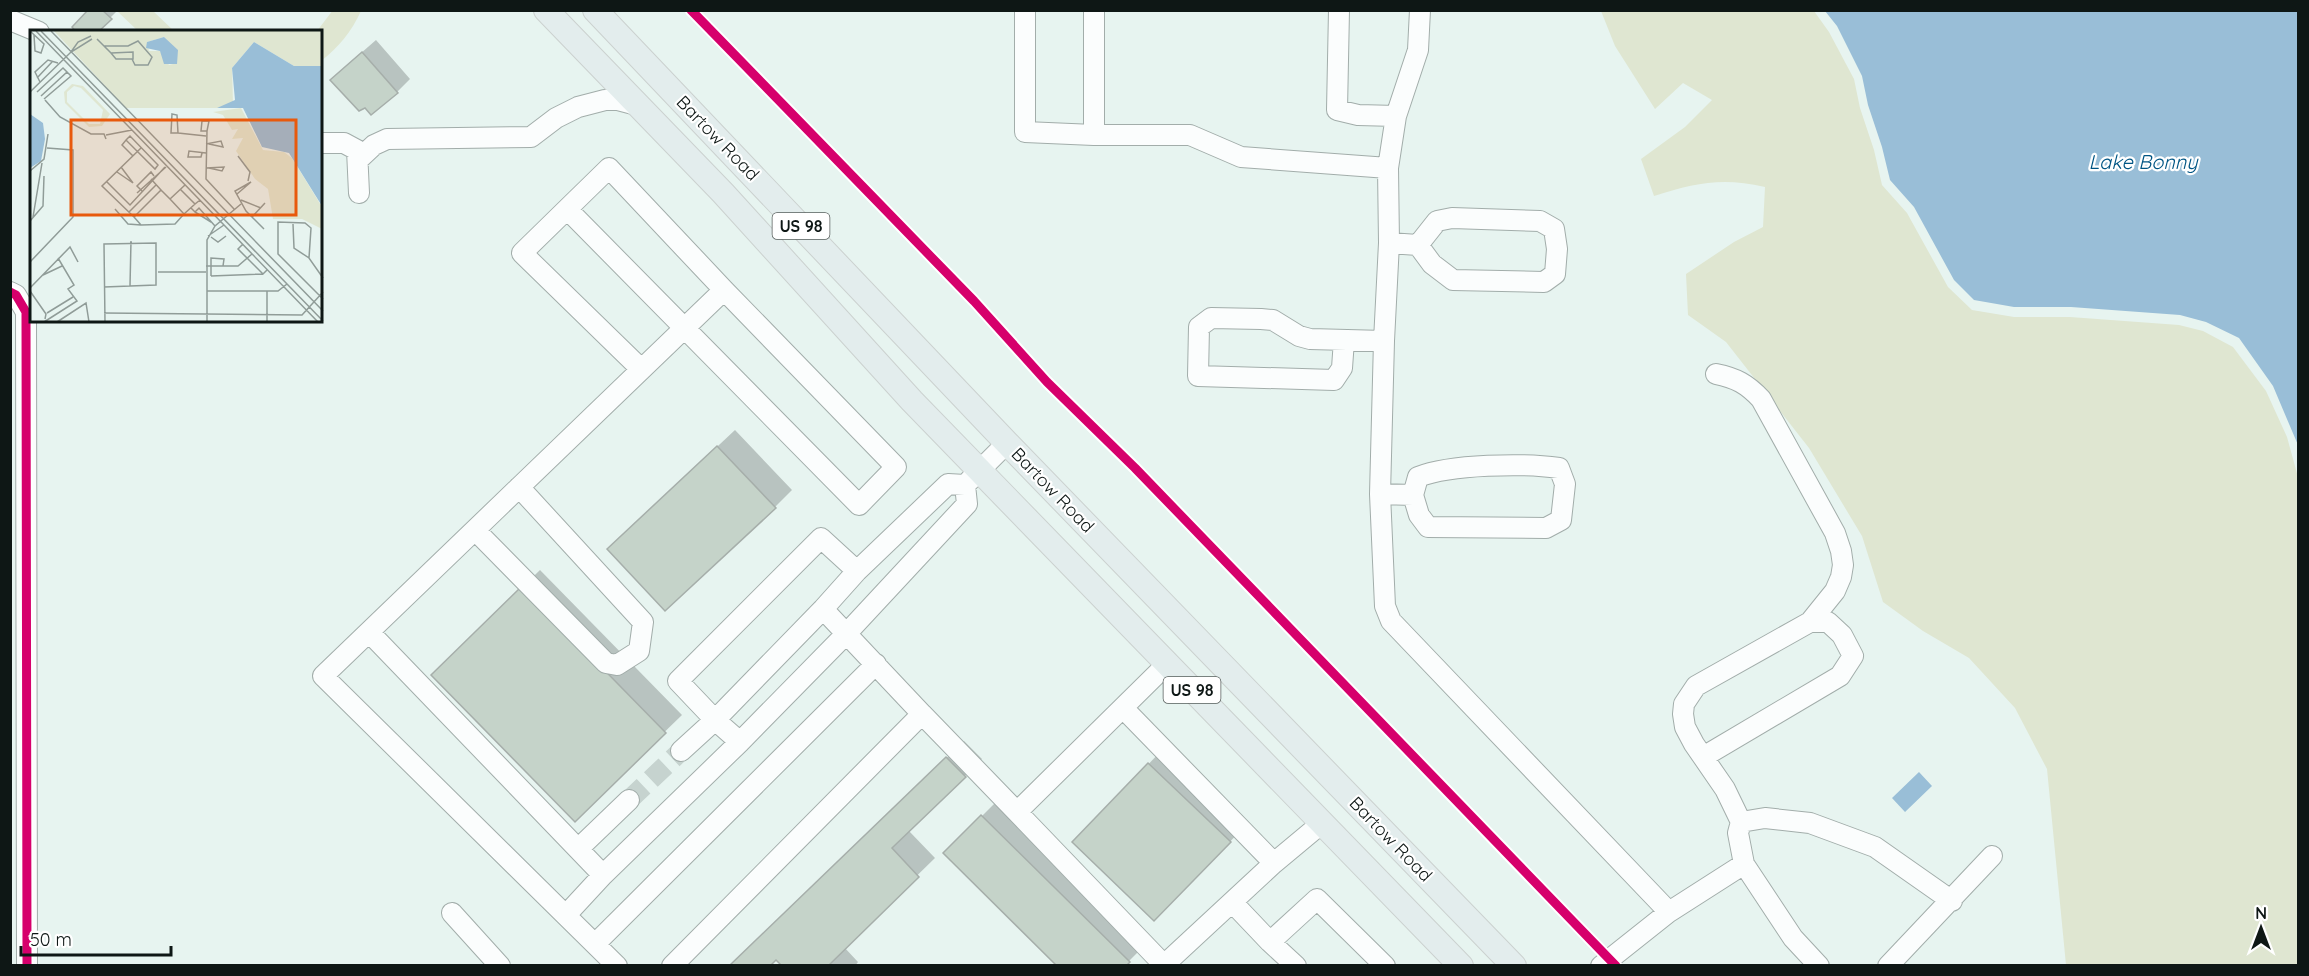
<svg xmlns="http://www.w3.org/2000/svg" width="2309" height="976" font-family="Quicksand,sans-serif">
<rect width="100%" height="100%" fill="#e7f4f0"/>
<path fill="#dfe6d1" d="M333,10L361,11C352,31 338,48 321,61V32L317,31Z
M117,11H153L174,31H138Z
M1601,11H1814L1829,32L1854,79L1860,108L1874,150L1882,185L1907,213L1948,287L1972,310L2014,317H2070L2179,325L2203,331L2233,347L2266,391L2287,437L2298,477V965H2066L2047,769L2015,708L1969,658L1923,631L1883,602L1862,536L1809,448L1726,342L1688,315L1686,274L1734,242L1763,227L1765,187C1722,177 1695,183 1654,196L1641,159L1685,127L1712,100L1683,83L1655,109L1615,46Z"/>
<path fill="#99bed7" d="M1825,11H2298V445L2273,386L2239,338L2206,322L2180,315L2071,307H2014L1974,300L1954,280L1914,207L1890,180L1882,147L1868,105L1862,76L1837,26Z
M1919,772L1932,786L1905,812L1892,798Z"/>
<path fill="#0003" d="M91,10H118L96,32Z
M376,40L410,79L397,92L345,67Z
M735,430L792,490L775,507L626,532Z
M540,570L682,715L575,819L433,675Z
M964,741L982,759L909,831L935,858L844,947L858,962L855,966H784L776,957L731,966Z
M1166,746L1247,824L1172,902L1074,841Z
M999,799L1146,944L1124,966L945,853Z"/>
<path fill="#c5d3c9" stroke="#a6aeaa" stroke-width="1.5" d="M88,10H102L112,19L98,32H76L72,27Z
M362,52L398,93L371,115L365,108L359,111L330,80Z
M717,446L776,508L665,611L607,549Z
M522,586L666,733L575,822L431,675Z
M946,757L966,777L892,848L919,877L828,966H782L776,960L770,966H729Z
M1148,763L1231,842L1154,921L1072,842Z
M981,815L1130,962L1126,966H1057L943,853Z"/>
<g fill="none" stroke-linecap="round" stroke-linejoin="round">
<path stroke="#c6d3cf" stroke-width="20" stroke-dasharray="20 10" stroke-linecap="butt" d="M629,800L681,751"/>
<g stroke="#a2adaa" stroke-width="22">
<path id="minor" d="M1025,10V132L1094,135V10
M1339,10L1337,110L1358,115L1396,116L1418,50L1420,10
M10,20L39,32
M1396,116L1388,168L1389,243L1384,341L1380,494L1385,606L1391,621L1669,912
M1094,135H1190L1241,157L1388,168
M321,143H344L357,150L359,193
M358,160L374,145L387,139L531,137L556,118L578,107L605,100H618L637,105
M567,209L609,168L724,290L896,467L859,505L567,209L522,253L641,369
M1389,243L1418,245L1437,221L1452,218L1540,221L1554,229L1557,249L1555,274L1544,282L1453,280L1432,264L1418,245
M10,292L16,295L26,312L27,966
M1344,340L1342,368L1334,380L1198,376L1199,327L1211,318L1261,319L1273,320L1299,336L1310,339L1384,341
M1716,374C1736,378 1747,384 1761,399L1835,533L1841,551L1843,565L1841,577L1835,591L1810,622
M1380,494L1413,495L1418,477C1451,464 1524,463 1559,468L1565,484L1561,520L1546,528L1428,527L1419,515L1413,495
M475,530L606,663L617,665L639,651L643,622L519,487
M369,632L603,875L740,742L847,633L967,504L965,485
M1123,708L1274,863L1322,823
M922,714L1017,812L1167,664
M740,742L715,720L678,681L821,538L857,571
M681,751L715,720L823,609L857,571L948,484L965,485L1007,443
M1703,757L1840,676L1853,656L1842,635L1828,622H1810L1696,686L1684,704L1683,714L1685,727L1694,744L1725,789L1741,822L1738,833L1744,864L1793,938L1819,966
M1017,812L1164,965L1274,863
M1741,822L1765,818L1810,823L1875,847L1952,901
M578,849L629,800
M1232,902L1270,942L1317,899L1385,966
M452,913L500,966
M566,915L603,875
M1270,942L1296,966
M595,944L876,664
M617,966L323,676L724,290
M672,966L922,714L823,609
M1601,966L1669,912L1744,864
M1888,966L1992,856"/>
</g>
<g stroke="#cbd1cf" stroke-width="26">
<path id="major" d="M546,10L723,193L912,401L1461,966
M595,10L1007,443L1514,966"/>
</g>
<use href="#minor" stroke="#fbfdfd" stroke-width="20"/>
<use href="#major" stroke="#e3eded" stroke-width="24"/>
<path stroke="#c5c8c7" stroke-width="4.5" d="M691,10L974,301L1047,382L1135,468L1616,966"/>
<g stroke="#fff" stroke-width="13">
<path id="cycleway" d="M691,10L974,301L1047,382L1135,468L1616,966
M10,292L16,295L26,312L27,966"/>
</g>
<use href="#cycleway" stroke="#d6006c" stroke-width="9"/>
</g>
<g text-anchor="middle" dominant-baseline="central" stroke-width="4.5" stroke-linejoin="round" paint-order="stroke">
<g fill="#fff" stroke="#565d5b" stroke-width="1.5">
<rect x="772.5" y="213" width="57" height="26" rx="4.5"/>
<rect x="1163.5" y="677" width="57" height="26" rx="4.5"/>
</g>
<g font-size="16" font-weight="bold" fill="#0e1715">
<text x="801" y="226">US 98</text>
<text x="1192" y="690">US 98</text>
</g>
<g font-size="18" fill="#0e1715" stroke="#fff">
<text transform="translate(718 138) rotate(46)">Bartow Road</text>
<text transform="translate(1053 490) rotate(46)">Bartow Road</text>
<text transform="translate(1391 839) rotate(46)">Bartow Road</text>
</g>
<g font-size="20" font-style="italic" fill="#005584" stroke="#fff">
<text x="2143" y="161">Lake Bonny</text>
</g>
</g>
<g transform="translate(30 30)">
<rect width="292" height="292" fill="#e7f4f0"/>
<path d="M24,1H292V36H264L224,12L202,38L203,74L187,78H96ZM134,7L143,19V34L139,35L130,21H119L117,12ZM42,54L53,56L80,84L72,96L59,97L35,73L34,62ZM44,56L51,58L73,80L70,94H59L37,72V62ZM211,78L233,120L254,122L262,128L292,177V199L272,189H243L238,159L225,149L206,121L213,108L202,109L208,99L202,100L193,85L183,82Z" fill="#dfe6d1" fill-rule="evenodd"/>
<path d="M134,7L148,20L147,34H134L130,21L116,18L117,12ZM224,12L264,36H292V176L259,123L232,117L213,78H187L205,70L202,38ZM0,84L13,93L15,109L11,131L0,138Z" fill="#99bed7"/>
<path fill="none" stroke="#909c98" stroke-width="1.5" d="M0,1L14,14L11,23L5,21L4,5M6,1L288,292M11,1L293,291M21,1L293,281M67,9L81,23L86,29H103V22L81,23M74,16H98L108,11L122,27L118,35H105L102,29M41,22L48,12L61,6M7,48L22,32M10,52L5,42L18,30L28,33M0,62L41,22L62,9M7,62L33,38L37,42L11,66M14,69L41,46L37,42M15,70L30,87L61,104H74L76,109M142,84L147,85L148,103H141ZM172,91H179L177,101H171ZM177,101L176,149L204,179M148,103L176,106M76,105L102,100M96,110L100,106L128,135L125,139L96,110L92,115L103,126M176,114L191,111L193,117L179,114M111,118L72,156L104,187L131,160L121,149M172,123L171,127H158L159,121L176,123M208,126L220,142L218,151M176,138L194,137L192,141L179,138M0,141L14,129L18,104M87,142L103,153L91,137M77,152L100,175L135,137M150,159L165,174L170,170M131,160L140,169L155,155M112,161L107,156L121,142L124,146M107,163L136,137M207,164L221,152L205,161L216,181L234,199M140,169L154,184L165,174M211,170L231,178M161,178L165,182L169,178L185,196M85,179L98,194L111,195M99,182L126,155M165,182L181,192M3,187L12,133M104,187L111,195L145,194L154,184M222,187L235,173M0,191L13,176L14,146M263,194L264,218L279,228L293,248M178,206L194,195M181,207L188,212L196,206M213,214L208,219L233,244L237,240M279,228L281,198L275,193L248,192V224L293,269M0,232L43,187V120L17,118M176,236H181V228L194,229L193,236H208L222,224M128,242H176M13,245L32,236M181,246L233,244M181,246V236H193M100,256L101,211M74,257L126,255V213L74,214L75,292M0,258L40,217L48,232M0,261L16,284L15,289M177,261H248L257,254M237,261V292M17,283L43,267M74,283L272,285L293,262M14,292L47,271L38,259L44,255L28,228M27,292L56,273L59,292M177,292V210L185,196L211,174"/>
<path fill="#e8590c" fill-opacity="0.15" stroke="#e8590c" stroke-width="3" d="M41,90H266V185H41Z"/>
<rect width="292" height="292" fill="none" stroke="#0e1715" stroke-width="3"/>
</g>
<rect width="2309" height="976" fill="none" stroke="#0e1715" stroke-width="24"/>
<g transform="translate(2261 928)" stroke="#ffffff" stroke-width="4.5" paint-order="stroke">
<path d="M0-4.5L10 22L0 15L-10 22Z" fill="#0e1715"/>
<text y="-9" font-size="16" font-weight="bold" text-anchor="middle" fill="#0e1715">N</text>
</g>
<path d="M21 946v9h150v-9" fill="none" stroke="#0e1715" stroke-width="3"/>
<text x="30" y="946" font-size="18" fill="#0e1715" stroke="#ffffff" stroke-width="4.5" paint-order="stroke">50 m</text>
</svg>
